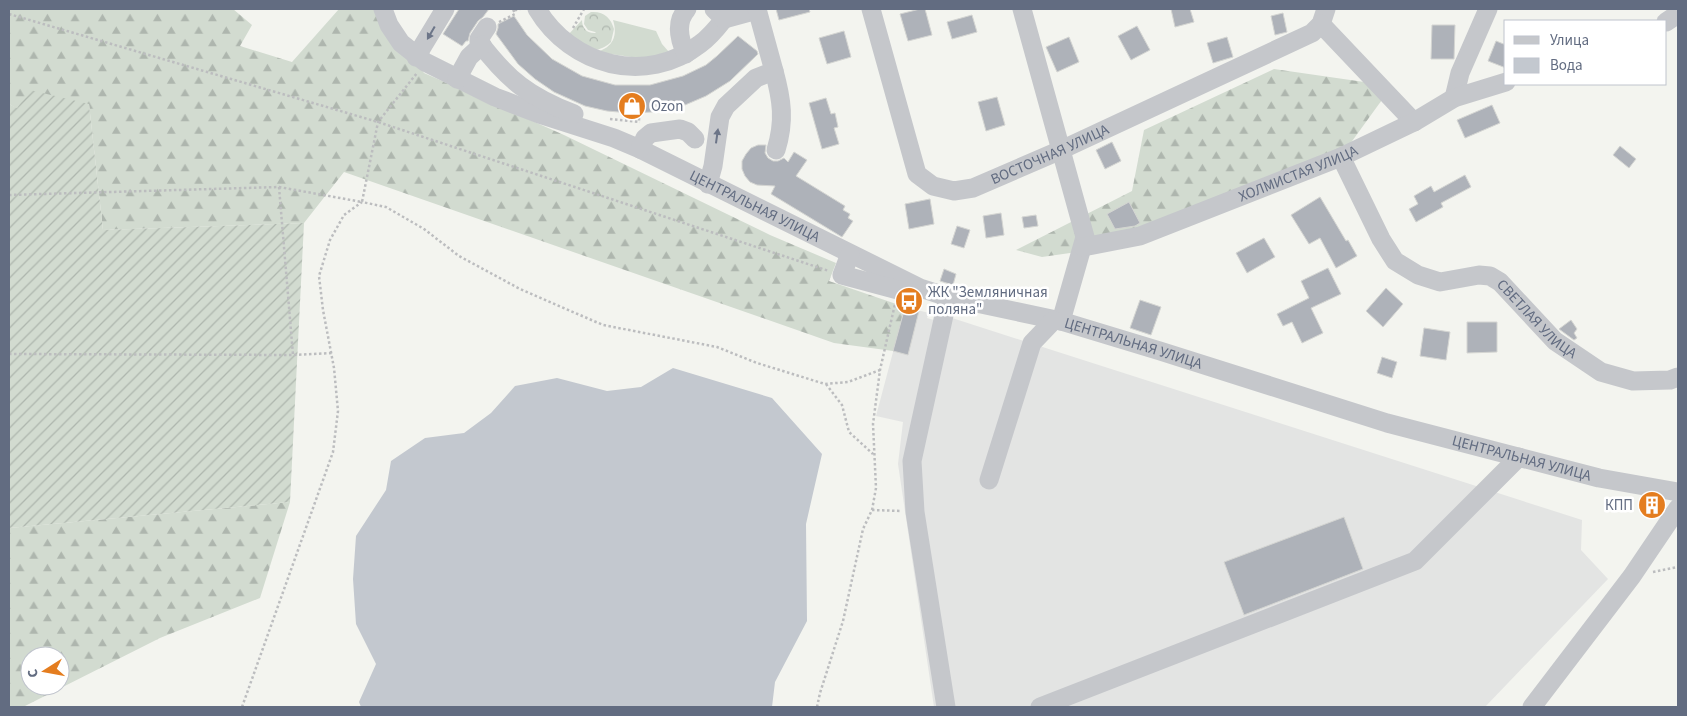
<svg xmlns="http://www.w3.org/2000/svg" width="1687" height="716" font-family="'Source Sans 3',sans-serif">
<defs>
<pattern id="forest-firs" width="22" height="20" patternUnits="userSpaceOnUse" patternTransform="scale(1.25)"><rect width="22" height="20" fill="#d2dbd0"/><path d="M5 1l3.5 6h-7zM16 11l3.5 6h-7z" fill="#aeb6ae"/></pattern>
<pattern id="park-crowns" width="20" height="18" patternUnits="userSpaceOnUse" patternTransform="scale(1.25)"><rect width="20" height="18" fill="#d2dbd0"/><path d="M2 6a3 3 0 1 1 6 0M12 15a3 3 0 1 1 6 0" fill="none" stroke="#aeb6ae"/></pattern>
<pattern id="garden-furrows" width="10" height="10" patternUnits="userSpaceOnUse" patternTransform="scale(1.25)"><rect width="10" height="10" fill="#d2dbd0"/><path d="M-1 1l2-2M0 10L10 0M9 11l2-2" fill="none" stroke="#aeb6ae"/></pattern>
</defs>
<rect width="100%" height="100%" fill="#f3f4ef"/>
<path fill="#e3e4e3" d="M905,307L929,313L927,318L937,321L949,317L1582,520L1581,550L1608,579L1485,707H934L898,464L903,422L876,416Z"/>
<path fill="url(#forest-firs)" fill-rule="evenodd" d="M9,9H233L252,25L240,46L292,62L339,9H382L424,73L564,135L770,235L836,263L829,281L905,307L893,351L834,343L344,172L304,223L103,230L89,104L16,108L9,104Z
M1274,69L1392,86L1350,144L1147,242L1042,257L1016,250L1132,191L1144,130Z
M290,502L260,598L160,638L23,707H9V528ZM30,656H60V686H30Z"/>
<path fill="url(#park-crowns)" d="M591,12C604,11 611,18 614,29L611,42C594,58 583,45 567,36L582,20C582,28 587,34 596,33L595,32L588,30L584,24L585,16Z"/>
<path fill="url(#garden-furrows)" d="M30,90L89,104L103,230L304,223L290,502L9,528V104L17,108Z"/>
<path fill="#d2dbd0" d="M613,20L656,31L662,44L669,52L645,59L597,52C613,47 618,36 613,20Z"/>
<path fill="#c3c8cf" d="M673,368L772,398L822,454L806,524L807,621L775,682L772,707H361L359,702L376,664L356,624L353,579L356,536L386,490L391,461L425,438L464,433L491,413L515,386L557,378L607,391L641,387Z"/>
<path fill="#aeb2b9" stroke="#d4d5d2" d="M459,9H489L483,17L478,21L470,33L468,41H466L462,46L443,34Z
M776,9H809L810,12L779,20Z
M920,9H925L932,35L908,41L900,14Z
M1171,9H1190L1194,22L1175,27Z
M1283,13L1287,32L1275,35L1271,16Z
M972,15L977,32L952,39L947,22Z
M514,16L527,35L552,59L582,76L615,85H650L683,76L706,65L717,56L738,36L757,51L758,54L730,81L706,96L685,105L652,112L630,113L607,111L585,106L554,92L535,79L518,64L496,34L498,28V24Z
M1432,25H1455L1454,59H1431Z
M1137,26L1150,50L1131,60L1118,36Z
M844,31L851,57L827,64L819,38Z
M1069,37L1079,62L1057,72L1046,47Z
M1227,37L1233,57L1213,63L1207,43Z
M1496,41L1506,45V68L1488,61Z
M997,97L1005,125L986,131L978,102Z
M826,98L831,114L835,113L838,127L834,128L839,144L822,149L809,103Z
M1492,105L1500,123L1465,138L1457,120Z
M1112,142L1121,161L1105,169L1096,150Z
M758,145H766L765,153L768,158L773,161H778L784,158L788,162L794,152L807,160L796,176L845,206L843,210L850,214L848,218L853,221L842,237L771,194L775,186L757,185L750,182L745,176L742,169V161L746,154L751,148Z
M1620,146L1636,159L1629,168L1613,155Z
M1465,175L1471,187L1441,203L1443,207L1416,222L1409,209L1418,204L1414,196L1431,186L1434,192Z
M1320,197L1346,241L1348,240L1357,256L1336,268L1320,238L1309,244L1291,215Z
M930,199L934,224L909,229L905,204Z
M1129,202L1140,223L1135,226L1115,229L1107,214Z
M1001,213L1004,235L986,238L983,216Z
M1036,215L1038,226L1024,228L1022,217Z
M957,226L970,230L964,248L951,244Z
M1264,238L1275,257L1247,273L1236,253Z
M1328,268L1341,294L1311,308L1323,333L1302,343L1292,322L1283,326L1277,314L1309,298L1301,281Z
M944,269L956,274L953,285L940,281Z
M1386,288L1403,304L1383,327L1366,311Z
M1140,300L1161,307L1151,335L1130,328Z
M905,307L919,311L908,355L893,351Z
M1571,320L1577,329L1574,333L1577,338L1574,340L1559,329Z
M1467,322H1497V352L1467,353Z
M1424,328L1450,332L1446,360L1420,356Z
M1382,357L1397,362L1392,378L1377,373Z
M1344,517L1363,569L1244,615L1224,562Z"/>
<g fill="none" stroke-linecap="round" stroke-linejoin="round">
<path stroke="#bcbdbf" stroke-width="2.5" stroke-dasharray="2.5 2.5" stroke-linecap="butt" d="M515,9L516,10L520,9
M9,14L378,122L829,271
M499,22L515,14L513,9
M573,28L584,9
M639,113V122
M610,119L640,122
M279,187L293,355
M9,195L279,187L362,202L378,122L417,73
M9,354L293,355L332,353
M826,384L842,405L849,432L873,454
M872,510L901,511
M1653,572L1678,567
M242,707L333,452L338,411L334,368L323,310L319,276L330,240L344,215L362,202L386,207L424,229L459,256L520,289L603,325L717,347L757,363L825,384L848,382L880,370
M817,707L820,693L843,621L863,529L872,510L876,488L873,424L880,370L895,304"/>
<g stroke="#c5c7cb" stroke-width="19">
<path id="s1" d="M383,9L389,25L401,43L425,62L495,97L539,114L614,138L640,149L920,288L948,297L1061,321L1160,351L1387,423L1599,478L1678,492"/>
<path d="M537,9C571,66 646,86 700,44C710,37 717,28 724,19L714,9"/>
<path id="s2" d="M871,9L917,174L933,186L954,191L973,188L1061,150L1312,33L1321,24L1326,9"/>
<path d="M1022,9L1085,237L1061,321"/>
<path d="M724,19L757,10"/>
<path d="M1666,22L1678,14"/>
<path d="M1321,24L1414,122"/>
<path d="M487,27L479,39V42C508,80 529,97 574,114"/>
<path d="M686,54C679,39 675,22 687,9"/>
<path d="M416,57L445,9"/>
<path d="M774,71C782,100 785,121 776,150"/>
<path d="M457,79L469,57L482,45"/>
<path d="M1454,98L1460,73L1488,9"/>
<path d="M640,149L645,138L651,133L680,129L688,132L695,139"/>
<path id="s3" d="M1341,157L1381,239L1395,261L1418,275L1440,282L1479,275L1490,276L1500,282L1555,341L1601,372L1633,381L1670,380L1678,377"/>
<path d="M708,184L713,166L720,117L726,106L756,78L774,71L757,9"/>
<path id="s4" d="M1083,247L1140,236L1341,157L1414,122L1454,98L1506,82"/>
<path d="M850,254L842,275L898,290L917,289"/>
<path d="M989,480L1032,343L1054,320"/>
<path d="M946,707L915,512L912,461L948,297"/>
<path d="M1040,707L1415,561L1519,457"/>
<path d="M1532,707L1632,576L1678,508"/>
</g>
</g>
<defs><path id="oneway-solid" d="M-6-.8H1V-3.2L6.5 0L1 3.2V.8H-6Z" transform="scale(1.25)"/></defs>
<g fill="#6c7588">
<use href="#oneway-solid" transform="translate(431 33) rotate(120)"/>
<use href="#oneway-solid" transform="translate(717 136) rotate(-82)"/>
</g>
<defs>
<g id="shop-disc" transform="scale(1.4375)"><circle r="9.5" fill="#e47d1f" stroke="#fff"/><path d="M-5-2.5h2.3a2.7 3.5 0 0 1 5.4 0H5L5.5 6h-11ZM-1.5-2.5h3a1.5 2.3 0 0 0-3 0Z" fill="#fff"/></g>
<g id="bus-disc" transform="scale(1.4375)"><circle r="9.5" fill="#e47d1f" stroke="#fff"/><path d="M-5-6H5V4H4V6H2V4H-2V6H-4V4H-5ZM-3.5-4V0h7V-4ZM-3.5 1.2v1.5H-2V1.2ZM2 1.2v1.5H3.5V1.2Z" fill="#fff"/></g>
<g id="building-disc" transform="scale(1.4375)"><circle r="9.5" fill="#e47d1f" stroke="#fff"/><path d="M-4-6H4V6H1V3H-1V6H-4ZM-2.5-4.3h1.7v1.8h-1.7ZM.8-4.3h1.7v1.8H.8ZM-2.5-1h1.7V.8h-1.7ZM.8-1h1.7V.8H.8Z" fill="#fff"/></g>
</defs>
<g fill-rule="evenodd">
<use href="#shop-disc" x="632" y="106"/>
<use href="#bus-disc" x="909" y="301"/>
<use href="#building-disc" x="1652" y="505"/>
</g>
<g text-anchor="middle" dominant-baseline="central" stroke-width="5" stroke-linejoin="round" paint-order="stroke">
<g font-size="15" fill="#626c81" stroke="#fff" text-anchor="start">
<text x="651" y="106">Ozon</text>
<text x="928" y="292">ЖК "Земляничная<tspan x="928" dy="17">поляна"</tspan></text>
<text x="1633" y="505" text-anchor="end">КПП</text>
</g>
<g font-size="15" fill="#626c81" stroke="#fff">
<text stroke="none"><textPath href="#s2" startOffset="316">ВОСТОЧНАЯ УЛИЦА</textPath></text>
<text stroke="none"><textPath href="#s4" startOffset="228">ХОЛМИСТАЯ УЛИЦА</textPath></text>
<text stroke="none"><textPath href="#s1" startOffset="430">ЦЕНТРАЛЬНАЯ УЛИЦА</textPath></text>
<text stroke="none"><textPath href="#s3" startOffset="282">СВЕТЛАЯ УЛИЦА</textPath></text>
<text stroke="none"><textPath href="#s1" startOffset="835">ЦЕНТРАЛЬНАЯ УЛИЦА</textPath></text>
<text stroke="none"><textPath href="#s1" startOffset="1240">ЦЕНТРАЛЬНАЯ УЛИЦА</textPath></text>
</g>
</g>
<rect width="1687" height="716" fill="none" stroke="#626c81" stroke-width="20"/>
<rect x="1504" y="20" width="162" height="65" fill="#ffffff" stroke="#c0c4cd"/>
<rect x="1514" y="36" width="25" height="8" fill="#c5c7cb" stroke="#c0c4cd"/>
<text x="1550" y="45" font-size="15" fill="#626c81">Улица</text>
<rect x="1514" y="58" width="25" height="15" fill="#c3c8cf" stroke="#c0c4cd"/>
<text x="1550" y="70" font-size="15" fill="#626c81">Вода</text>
<g transform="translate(45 671) rotate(259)"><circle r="24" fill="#ffffff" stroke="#c0c4cd"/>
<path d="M0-4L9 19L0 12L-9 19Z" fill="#e47d1f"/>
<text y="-8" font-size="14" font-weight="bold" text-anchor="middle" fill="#626c81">С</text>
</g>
</svg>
